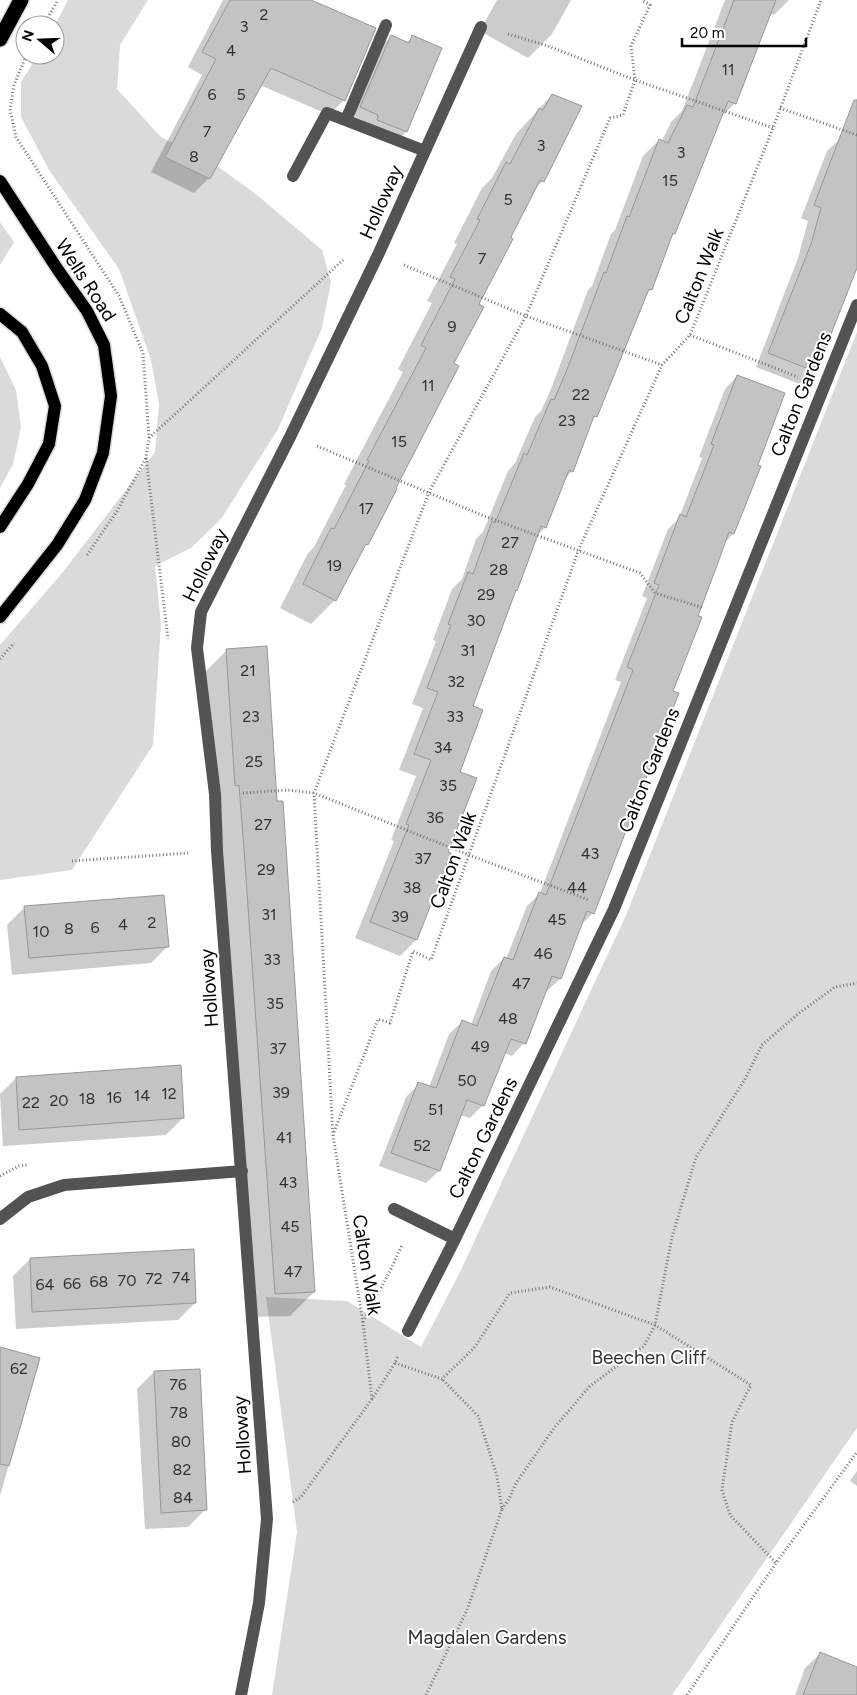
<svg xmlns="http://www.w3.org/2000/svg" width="857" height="1695" font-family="Figtree,sans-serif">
<rect width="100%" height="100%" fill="#fff"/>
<path fill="#dadada" d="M68,0H148L120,45L117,89L161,137L217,166L257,195L322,250L331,282L322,328L278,429L221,519L191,548L155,566L161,624L153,745L72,870L0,880V645L63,572L155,452L159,404L151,360L119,269L49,170L21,117V82L38,55H55V25Z
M0,222L14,242L0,265Z
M857,332V1428L672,1695H272L297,1532L266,1297L347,1301L421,1347L460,1272L627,913Z
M0,357L16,390L21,428L13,464L0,488Z"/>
<path fill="#0003" d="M223,0H308L344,100L329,115L260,85L209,178L194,193L151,172L202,75L188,67Z
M497,0H571L552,34L528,58L480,31Z
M725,0H789L774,15L769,13L735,103L720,118L674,234L670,238L651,289L645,295L596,416L590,422L572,471L564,480L545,528L536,536L516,590L513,593L472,706L446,853L416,940L400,956L355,938L394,841L391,840L416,776L399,770L423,708L412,704L436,641L433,640L452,589L462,579L476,539L483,532L508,471L515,463L535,417L541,411L551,389L588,290L592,286L611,234L615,230L643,156L659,140L662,141L671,122L682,111Z
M391,36L406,43L413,36L441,48L406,132L398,140L371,124L353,116L383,45Z
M552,95L543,181L533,190L477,305L453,364L367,544L361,550L335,600L311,624L280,608L308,553L314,547L346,485L344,484L403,372L398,369L432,303L427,301L457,244L454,243L482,188L492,178L516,134Z
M857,98V265L815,372L802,385L756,367L798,258L808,221L801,218L827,151L841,138Z
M737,376L757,465L733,534L724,543L715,567L593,913L580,926L560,979L547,991L545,990L524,1043L512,1056L504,1053L483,1105L470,1118L460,1115L439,1171L426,1183L379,1166L406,1097L419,1084L429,1087L449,1034L462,1022L471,1025L491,971L504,958L506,959L527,906L540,893L621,682L615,680L647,598L642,596L668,529L679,518L702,458L699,457L725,389Z
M227,650L314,1292L290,1316L252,1317L203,674Z
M163,897L168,946L151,963L12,975L7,925L24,908Z
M16,1078L183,1118L166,1135L3,1146L0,1094Z
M30,1259L195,1303L178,1320L16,1329L13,1276Z
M0,1348L39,1359L0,1496Z
M154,1372L205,1510L188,1527L145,1529L137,1389Z
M857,1471V1486L850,1481Z
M820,1654L857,1669V1695H795L805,1668Z"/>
<path fill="#c3c3c3" stroke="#979797" d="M230,0H311L376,28L345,101L271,68L210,179L165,157L216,59L202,52Z
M734,0H776L736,104L728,101L675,234L673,233L652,290L649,289L597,417L594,416L573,472L569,470L546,528L541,526L517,591L516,590L473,706L483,710L460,772L477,778L448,852L451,853L417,940L370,922L409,825L406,824L431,760L414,754L438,692L427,688L451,625L448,624L468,572L473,574L492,521L495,523L524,453L527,455L551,399L554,400L566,372L604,272L606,273L627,216L629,217L659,139L668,143L687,105L693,107Z
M391,35L409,43L412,35L442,48L407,132L377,120L378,115L360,107Z
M552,94L582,106L544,182L540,180L511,237L513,239L479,304L484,307L454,363L459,366L396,488L397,489L368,545L366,544L336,601L303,584L331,528L334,529L369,461L367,460L426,348L421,345L455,279L450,277L480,220L477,219L506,162L510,164L539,108L543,110Z
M854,100H857V268L816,372L768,353L811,244L821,208L814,205Z
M737,375L785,393L758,465L761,466L734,534L729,532L716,568L698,616L702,617L673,691L679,693L594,914L587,911L561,979L552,976L526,1044L511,1039L484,1106L467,1100L440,1171L391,1153L418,1082L436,1088L462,1020L477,1026L504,957L513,960L539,892L546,895L633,670L627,667L659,585L654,583L680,514L686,517L714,445L711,444Z
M267,646L277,801H283L315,1292L275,1294L244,849L239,785L235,786L226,649Z
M164,895L169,947L29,958L24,906Z
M181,1065L184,1118L19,1130L16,1077Z
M194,1249L196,1303L32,1312L30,1258Z
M0,1347L40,1358L9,1466L0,1464Z
M200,1369L207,1510L161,1513L154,1371Z
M820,1652L857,1667V1695H803Z"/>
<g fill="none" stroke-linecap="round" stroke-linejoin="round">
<g stroke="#dbdbdb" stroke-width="15">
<path id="major" d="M0,181L58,270L87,311L104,345L111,396L103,453L85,500L57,545L0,617
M0,314L22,332L42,366L55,406L49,444L28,484L0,527"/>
</g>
<g stroke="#dbdbdb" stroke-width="18">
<path id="highway" d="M0,39L21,0"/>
</g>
<path stroke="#757575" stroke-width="3" stroke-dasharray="1 2.5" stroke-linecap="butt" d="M44,24L58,0
M508,34L548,46L635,80L773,128
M26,56L14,85L10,109L16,137L119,296L143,353L149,438L146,457L168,639
M780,108L857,135
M404,265L526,316L662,365
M690,335L798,377
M149,438L343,260
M317,446L484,516L640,573L655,593L704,608
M87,555L117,511L146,458
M0,659L14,643
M243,793L288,790L314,793L469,855L589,900
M72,861L189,853
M334,1132L378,1019L390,1023L413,951L431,960L579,549L662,365L690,335L773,128L821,0
M0,1176L19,1166L27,1165
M363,1322L391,1269L402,1245
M395,1363L442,1379L474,1348L510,1293L550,1287L655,1325L751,1385L732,1422L722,1490L730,1515L776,1563
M372,1399L363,1323L333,1135L314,793L429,492L526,316L610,118L623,115L635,80L631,46L650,5L642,0
M293,1502L301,1497L372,1399L395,1363L398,1356
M502,1509L509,1499L516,1483L554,1428L590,1386L644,1346L655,1325L672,1237L696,1157L745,1079L762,1045L798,1014L835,987L857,983
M426,1695L467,1610L502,1509L497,1476L478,1416L442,1379
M687,1695L776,1563L857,1452"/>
<path stroke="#535353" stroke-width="12" d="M346,120L386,25
M293,176L327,113L425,151
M394,1209L455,1239
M0,1219L28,1197L64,1185L242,1171
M408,1331L455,1239L614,909L857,305
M241,1695L259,1603L267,1519L217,851L215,794L197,648L201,612L290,437L378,255L481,27"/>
<use href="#major" stroke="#000" stroke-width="12"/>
<use href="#highway" stroke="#000" stroke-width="15"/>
</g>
<g text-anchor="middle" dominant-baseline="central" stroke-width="4" stroke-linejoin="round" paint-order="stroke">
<g font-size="16" fill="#313131">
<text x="264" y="14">2</text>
<text x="244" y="26">3</text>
<text x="231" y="50">4</text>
<text x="728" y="69">11</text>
<text x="212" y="94">6</text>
<text x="241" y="94">5</text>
<text x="207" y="131">7</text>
<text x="541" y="145">3</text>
<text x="681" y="152">3</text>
<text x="194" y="156">8</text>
<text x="670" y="180">15</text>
<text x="508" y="199">5</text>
<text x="482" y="258">7</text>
<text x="452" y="326">9</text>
<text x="428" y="385">11</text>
<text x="581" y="394">22</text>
<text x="567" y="420">23</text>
<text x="399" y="441">15</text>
<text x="366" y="508">17</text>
<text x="510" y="542">27</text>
<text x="334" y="565">19</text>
<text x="499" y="569">28</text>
<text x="486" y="594">29</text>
<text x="476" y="620">30</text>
<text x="468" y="650">31</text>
<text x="248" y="670">21</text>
<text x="456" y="681">32</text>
<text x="251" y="716">23</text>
<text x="455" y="716">33</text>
<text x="443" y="747">34</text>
<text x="254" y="761">25</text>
<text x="448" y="785">35</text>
<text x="435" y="817">36</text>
<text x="263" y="824">27</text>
<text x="590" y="853">43</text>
<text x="423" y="858">37</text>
<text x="266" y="869">29</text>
<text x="412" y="887">38</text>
<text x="577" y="887">44</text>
<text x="269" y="914">31</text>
<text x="400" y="916">39</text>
<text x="557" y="919">45</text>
<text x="152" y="922">2</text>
<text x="123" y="924">4</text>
<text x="95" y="927">6</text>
<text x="69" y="928">8</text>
<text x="41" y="931">10</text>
<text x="543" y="953">46</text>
<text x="272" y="959">33</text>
<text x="521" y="983">47</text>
<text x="275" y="1003">35</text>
<text x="508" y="1018">48</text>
<text x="480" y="1046">49</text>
<text x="278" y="1048">37</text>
<text x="467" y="1080">50</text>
<text x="281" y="1092">39</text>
<text x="169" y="1093">12</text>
<text x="142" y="1095">14</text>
<text x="114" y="1097">16</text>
<text x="87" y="1098">18</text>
<text x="59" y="1100">20</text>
<text x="31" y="1102">22</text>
<text x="436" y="1109">51</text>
<text x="284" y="1137">41</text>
<text x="422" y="1145">52</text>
<text x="288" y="1182">43</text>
<text x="290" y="1226">45</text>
<text x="293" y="1271">47</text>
<text x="181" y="1277">74</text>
<text x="154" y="1278">72</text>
<text x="127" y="1280">70</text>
<text x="99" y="1281">68</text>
<text x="72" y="1283">66</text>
<text x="45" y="1284">64</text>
<text x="19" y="1368">62</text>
<text x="178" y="1384">76</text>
<text x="179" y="1412">78</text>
<text x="181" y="1441">80</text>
<text x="182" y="1469">82</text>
<text x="183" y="1497">84</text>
</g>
<g font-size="19" fill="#000" stroke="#fff">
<text transform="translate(381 202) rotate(-66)">Holloway</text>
<text transform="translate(699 276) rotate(-68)">Calton Walk</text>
<text transform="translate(86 280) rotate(57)">Wells Road</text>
<text transform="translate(801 394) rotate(-68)">Calton Gardens</text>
<text transform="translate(205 565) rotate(-64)">Holloway</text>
<text transform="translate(649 770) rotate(-68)">Calton Gardens</text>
<text transform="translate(453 860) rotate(-70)">Calton Walk</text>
<text transform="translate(209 988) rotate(-94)">Holloway</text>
<text transform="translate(483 1138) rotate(-64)">Calton Gardens</text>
<text transform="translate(367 1265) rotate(81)">Calton Walk</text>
<text transform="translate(242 1435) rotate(-94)">Holloway</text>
</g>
<g font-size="19" fill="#313131" stroke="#fff">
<text x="649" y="1357">Beechen Cliff</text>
<text x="487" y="1637">Magdalen Gardens</text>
</g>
</g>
<g transform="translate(40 40) rotate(289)"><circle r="24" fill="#ffffff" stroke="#999999"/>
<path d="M0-4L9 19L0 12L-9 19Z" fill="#000000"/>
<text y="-8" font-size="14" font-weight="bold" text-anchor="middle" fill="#000000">N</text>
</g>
<path d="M682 38v8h124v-8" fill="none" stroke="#000000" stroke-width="2.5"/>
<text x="690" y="38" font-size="15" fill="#000000" stroke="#ffffff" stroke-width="4" paint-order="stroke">20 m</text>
</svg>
